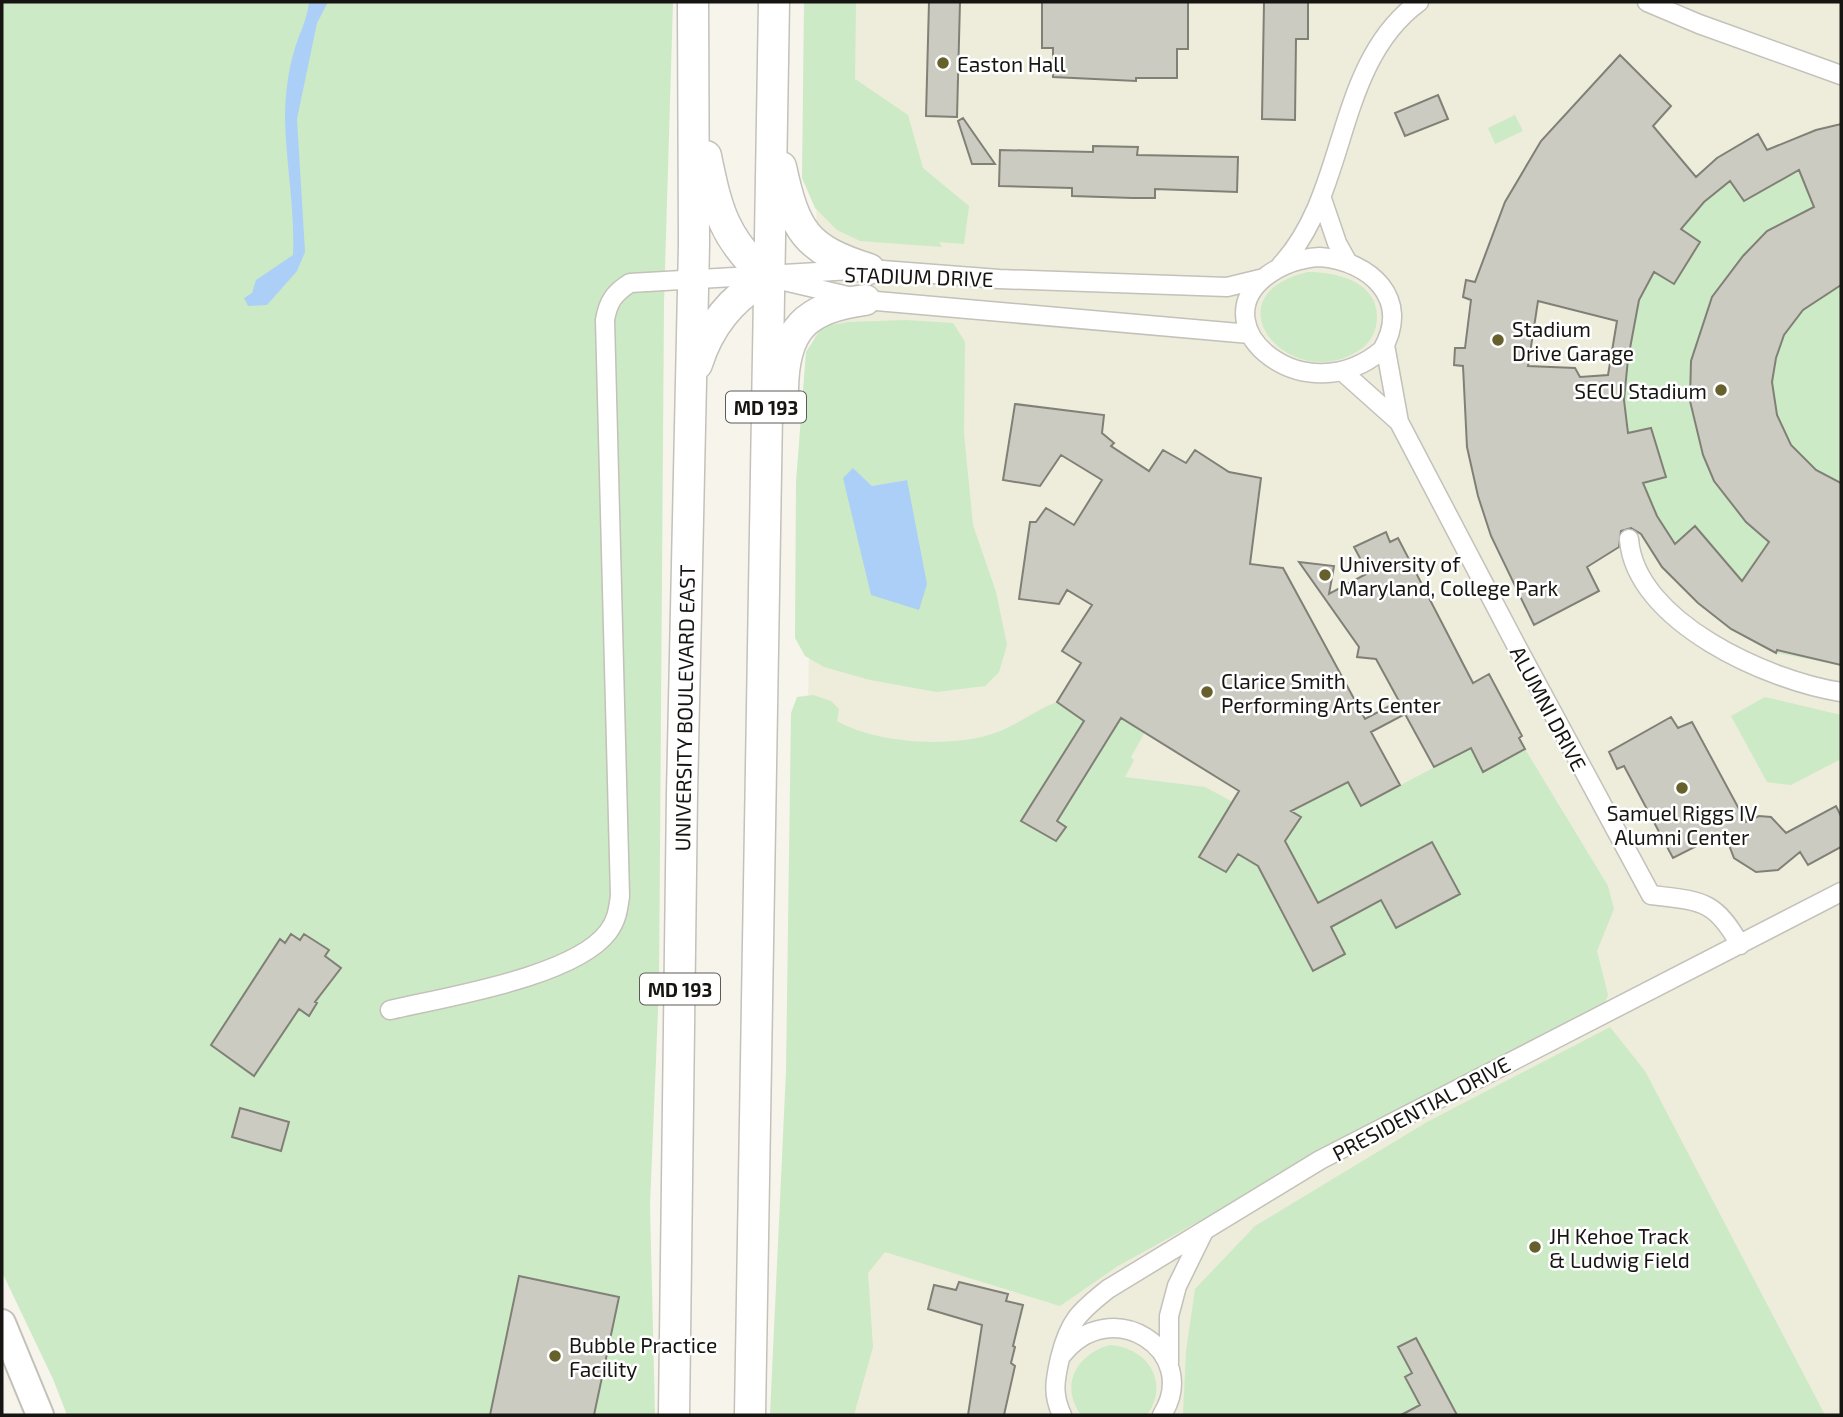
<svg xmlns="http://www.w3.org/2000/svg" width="1843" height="1417" font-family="'Exo 2',sans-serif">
<rect width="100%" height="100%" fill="#f6f4eb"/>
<path fill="#eeecdb" d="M816,2H1841V1415H796L817,184Z"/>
<path fill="#cceac5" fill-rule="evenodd" d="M2,2H673L664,302L659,986L650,1206L655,1415H67L53,1379L2,1272Z
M804,2H856L855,79L908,115L923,168L969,206L964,244L939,242L942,247L860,241L837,230L815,208L802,178Z
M1515,115L1523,131L1495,144L1488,128Z
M1841,124V665L1776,653L1731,629L1698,603L1662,567L1637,527L1601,376L1608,375L1616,321L1610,319L1616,296L1758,134L1768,151L1816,130Z
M1308,272C1340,272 1384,284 1376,326C1373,337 1368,345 1358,351C1288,395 1207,295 1308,272Z
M906,320L953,323L965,342L964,434L973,525L996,592L1007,645L999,672L985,686L937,692L870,680L824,667L805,656L795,638L796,482L806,352L822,327L848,322ZM853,468L872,486L907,480L871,595Z
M813,695L831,701L839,709L837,721C877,744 953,748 995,733C1018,725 1035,710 1057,702L1084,721L1022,820L1056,841L1065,827L1057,821L1121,718L1145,732L1131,757L1134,760L1125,777L1205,787L1233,802L1199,857L1226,872L1238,854L1258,866L1313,971L1345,954L1331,927L1381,900L1396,928L1460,894L1432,842L1318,903L1285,841L1300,817L1291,811L1348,782L1361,806L1471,748L1483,772L1525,749L1608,886L1614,909L1597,951L1608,995L1603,1007L1194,1224L1118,1266L1060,1306L885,1252L868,1273L873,1347L854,1415H770L786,1071L791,713L797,697Z
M1765,697L1841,715V759L1791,785L1767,782L1731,716Z
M1610,1027L1645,1071L1825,1415H1183L1186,1351L1195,1289L1255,1226L1427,1122Z
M1110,1345C1148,1348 1170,1382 1147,1415H1081C1059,1385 1077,1354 1110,1345Z"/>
<path fill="#accff7" d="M309,2H328L317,23L297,119L305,252L297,271L267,305L248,306L244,298L252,293L256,280L293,255C295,209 286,164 285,119C285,96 288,70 295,48C300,32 307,20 309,2Z
M853,468L872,486L907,480L927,584L919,610L871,595L843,478Z"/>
<path fill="#cccbc2" stroke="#818077" stroke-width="2" fill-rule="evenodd" d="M929,2H960L957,117L926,116Z
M1042,2H1188V49H1177V78H1136V81L1053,77V48H1042Z
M1264,2H1308V39H1296L1295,120L1262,119Z
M1620,55L1671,106L1653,126L1696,177L1717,158L1758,134L1767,150L1816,130L1841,124V285L1803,310L1784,335L1776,358L1772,382L1777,415L1791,445L1816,470L1841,483V665L1777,650L1776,653L1731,629L1698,603L1662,567L1641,534L1631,528L1621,531L1619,547L1587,567L1599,591L1534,625L1491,536L1478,496L1467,447L1463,366L1454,365L1455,348H1465L1471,300L1463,297L1466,280L1475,282L1505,202L1541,141ZM1799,170L1814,207L1767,231L1743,256L1712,297L1691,361L1690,401L1703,455L1714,481L1746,522L1769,542L1742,581L1695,526L1675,544L1657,516L1643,483L1666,477L1651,428L1628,433L1624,400L1628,359L1639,300L1654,272L1674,284L1700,242L1681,229L1704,202L1730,181L1744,201ZM1538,301L1617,321L1608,375L1580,377L1575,368L1528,366Z
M1438,95L1448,119L1405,136L1395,113Z
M963,118L995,164H972L958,121Z
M1093,146L1138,147L1137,155L1238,157L1237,192L1155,189V198H1133L1072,196V188L999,186L1000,150L1093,152Z
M1015,404L1104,415L1102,433L1114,443L1111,446L1149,471L1163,450L1186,463L1195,450L1229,472L1261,478L1250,564L1283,568L1365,719L1399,701L1376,659L1357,657L1359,647L1299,562L1334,566L1329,594L1368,573L1354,547L1386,532L1390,542L1398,538L1473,683L1489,674L1522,736L1519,738L1525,749L1483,772L1471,748L1434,767L1405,714L1371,732L1400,785L1361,806L1348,782L1291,811L1301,817L1285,841L1318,903L1432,842L1460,894L1396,928L1381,900L1331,927L1345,954L1313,971L1258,866L1238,854L1226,872L1199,857L1239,791L1121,718L1057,821L1066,827L1056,841L1021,821L1084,721L1057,702L1081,663L1062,651L1092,605L1067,590L1059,604L1019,599L1030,522H1036L1046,508L1074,525L1102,480L1061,455L1040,486L1003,480Z
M1671,717L1678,728L1692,722L1746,822L1759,816L1771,817L1786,833L1836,806L1841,816V847L1808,865L1800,852L1778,870L1756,872L1734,858L1724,832L1673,858L1624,766L1617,769L1609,752Z
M291,934L300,940L304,934L329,950L325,956L341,968L315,1002L317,1003L309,1016L299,1009L254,1076L211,1045L280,939L285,943Z
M240,1108L289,1122L281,1151L232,1137Z
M519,1276L619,1297L594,1415H490Z
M959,1282L1008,1294L1006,1301L1023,1305L1013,1346L1015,1347L1011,1363L1015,1366L1004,1415H968L982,1325L928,1309L934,1285L956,1290Z
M1416,1338L1457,1415H1401L1420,1405L1405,1377L1412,1373L1398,1347Z"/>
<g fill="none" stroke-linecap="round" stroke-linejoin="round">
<g stroke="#c3c1b9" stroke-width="21">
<path id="minor" d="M1647,2L1699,24L1841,75
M1322,199L1337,243L1347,261
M1320,257C1370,261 1412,299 1382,350C1305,415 1201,328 1265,277C1282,264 1300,258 1320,257Z
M1281,265C1349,192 1334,64 1419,2
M784,281L865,300L1250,334
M1385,345L1399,422L1517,647L1651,895C1700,901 1715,899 1740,945
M1343,372L1399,422
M1629,539C1635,622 1769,681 1841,692
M390,1010C445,997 574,977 608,932C617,920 618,910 620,896L605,320C608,302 614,293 630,283L869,269L999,279L1227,287L1264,278
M1062,1355C1111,1292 1202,1351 1162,1415
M1169,1363V1316L1177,1286L1204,1231
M1062,1415C1052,1394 1055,1380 1060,1358C1069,1321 1079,1312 1108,1289L1320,1160L1841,892"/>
</g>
<g stroke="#c3c1b9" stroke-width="30">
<path id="secondary" d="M2,1323L40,1415"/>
</g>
<g stroke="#c3c1b9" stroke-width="33">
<path id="primary" d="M706,156C717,210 724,239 767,277
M781,167C795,231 805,249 869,269
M697,364C709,325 732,298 767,277
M783,389C784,329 805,308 865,300
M674,1415L682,794L694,244L693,2
M750,1415L774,2"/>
</g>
<use href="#minor" stroke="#fff" stroke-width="18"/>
<use href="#secondary" stroke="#fff" stroke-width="26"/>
<use href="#primary" stroke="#fff" stroke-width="30"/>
</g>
<g fill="#66602c" stroke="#fff" stroke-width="2.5">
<circle cx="943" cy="63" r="7"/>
<circle cx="1498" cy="340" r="7"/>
<circle cx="1721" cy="390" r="7"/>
<circle cx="1325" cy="575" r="7"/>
<circle cx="1207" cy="692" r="7"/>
<circle cx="1682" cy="788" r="7"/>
<circle cx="1535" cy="1247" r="7"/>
<circle cx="555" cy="1356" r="7"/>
</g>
<g text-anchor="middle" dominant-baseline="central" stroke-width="5" stroke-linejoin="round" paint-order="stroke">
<g fill="#fff" stroke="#5c5b59" stroke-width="2">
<rect x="726" y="391.5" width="80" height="31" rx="5"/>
<rect x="640" y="973.5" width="80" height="31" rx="5"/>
</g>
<g font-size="19" font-weight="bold" fill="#161512">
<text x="766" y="407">MD 193</text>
<text x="680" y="989">MD 193</text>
</g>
<g font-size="21" fill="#161512" stroke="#fff" text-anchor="start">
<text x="957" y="63">Easton Hall</text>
<text x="1512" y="328">Stadium<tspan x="1512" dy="24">Drive Garage</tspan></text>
<text x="1707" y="390" text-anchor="end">SECU Stadium</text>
<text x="1339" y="563">University of<tspan x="1339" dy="24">Maryland, College Park</tspan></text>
<text x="1221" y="680">Clarice Smith<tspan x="1221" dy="24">Performing Arts Center</tspan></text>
<text x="1682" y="812" text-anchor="middle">Samuel Riggs IV<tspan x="1682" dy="24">Alumni Center</tspan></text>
<text x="1549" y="1235">JH Kehoe Track<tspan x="1549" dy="24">&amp; Ludwig Field</tspan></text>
<text x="569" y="1344">Bubble Practice<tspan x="569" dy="24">Facility</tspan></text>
</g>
<g font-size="21" fill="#161512" stroke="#fff">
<text transform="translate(919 276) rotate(2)">STADIUM DRIVE</text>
<text transform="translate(684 708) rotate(-89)">UNIVERSITY BOULEVARD EAST</text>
<text transform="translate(1549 708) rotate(62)">ALUMNI DRIVE</text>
<text transform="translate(1421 1108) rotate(-28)">PRESIDENTIAL DRIVE</text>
</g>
</g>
<rect width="1843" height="1417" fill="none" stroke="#161512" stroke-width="7"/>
</svg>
